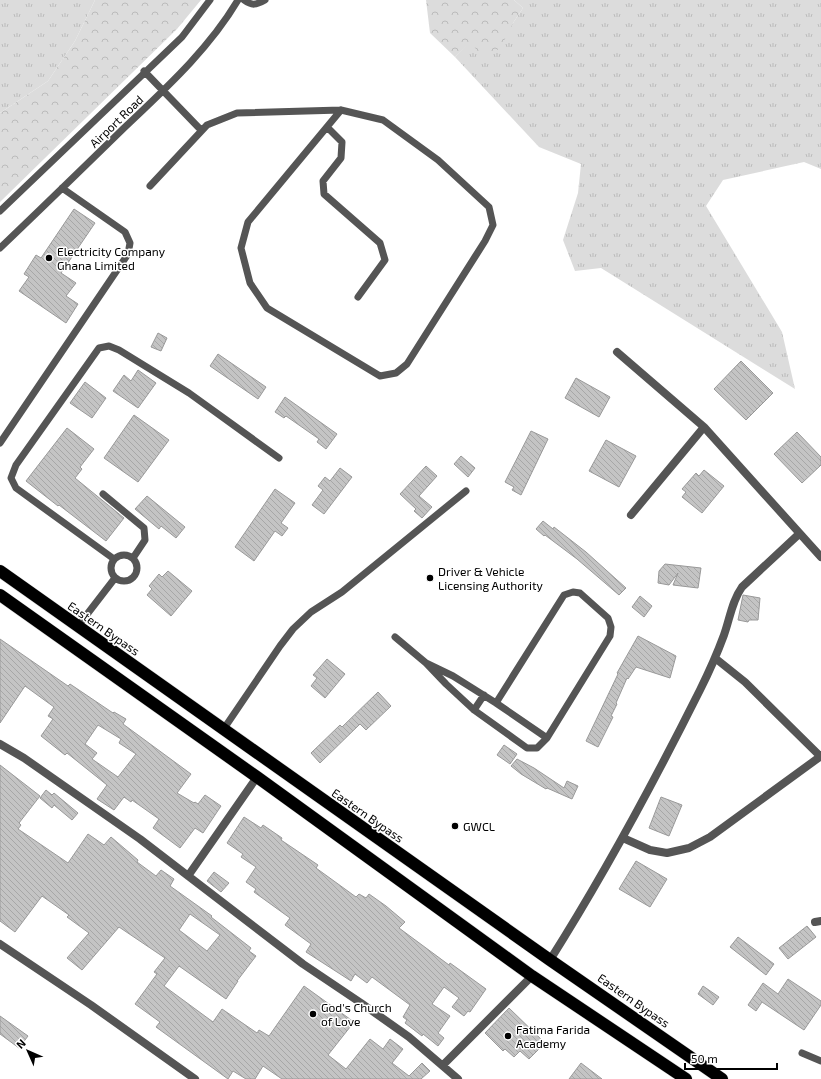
<svg xmlns="http://www.w3.org/2000/svg" width="821" height="1079" font-family="'Exo 2',sans-serif">
<defs>
<pattern id="grass-tufts" width="24" height="20" patternUnits="userSpaceOnUse"><rect width="24" height="20" fill="#dcdcdc"/><path d="M3 7l-1-3M5 7V3M7 7l1-3M15 17l-1-3M17 17v-4M19 17l1-3" fill="none" stroke="#bbb"/></pattern>
<pattern id="forest-crowns" width="20" height="18" patternUnits="userSpaceOnUse"><rect width="20" height="18" fill="#dcdcdc"/><path d="M2 6a3 3 0 1 1 6 0M12 15a3 3 0 1 1 6 0" fill="none" stroke="#bbb"/></pattern>
<pattern id="building-back-hatch" width="6" height="6" patternUnits="userSpaceOnUse"><rect width="6" height="6" fill="#c4c4c4"/><path d="M-1 5l2 2M0 0l6 6M5-1l2 2" fill="none" stroke="#a7a7a7"/></pattern>
</defs>
<rect width="100%" height="100%" fill="#fff"/>
<path fill="url(#grass-tufts)" d="M0,0H95L75,41L48,81L0,113Z
M514,0H821V169L804,162L723,180L706,206L782,332L795,389L601,268L575,271L563,240L578,193L581,164L539,147L455,57L471,41L513,23L523,8Z"/>
<path fill="url(#forest-crowns)" d="M95,0H201L177,29L0,202V113L48,81L75,41Z
M426,0H514L523,8L513,23L500,49L480,55L471,42L455,57L430,33Z"/>
<path fill="url(#building-back-hatch)" stroke="#999" fill-rule="evenodd" d="M74,209L95,223L61,273L76,283L66,296L78,304L66,323L19,291L29,277L24,274L36,255L41,258Z
M158,333L167,338L161,351L151,347Z
M218,354L266,387L258,399L210,366Z
M741,361L773,393L746,420L714,389Z
M138,370L156,383L138,408L113,391L124,375L131,381Z
M576,378L610,397L599,417L565,398Z
M85,382L106,398L92,418L70,403Z
M285,397L337,434L326,449L317,442L319,439L286,416L284,418L275,412Z
M134,415L169,440L138,482L104,458Z
M67,428L94,449L80,467L82,469L75,478L124,518L106,541L59,505L58,506L26,481Z
M531,431L548,439L521,495L512,490L514,487L505,482Z
M797,432L821,457V465L802,483L774,454Z
M606,440L636,456L619,487L589,471Z
M461,456L475,468L468,477L454,464Z
M426,466L437,476L419,496L432,507L422,518L414,511L416,509L400,494Z
M340,468L352,477L324,514L312,505L323,490L318,486L325,477L330,481Z
M704,470L724,486L702,513L682,497L686,492L682,489L696,473L699,476Z
M275,489L295,503L281,523L288,528L282,536L275,531L254,561L235,547Z
M147,496L185,527L176,538L161,526L159,529L135,509Z
M543,521L553,529L554,527L586,552L626,588L619,595L577,559L545,535L544,536L536,529Z
M665,564L701,568L698,588L673,585L678,573L669,585L658,583L659,571Z
M168,571L192,591L171,616L147,595L152,589L149,586L159,574L162,577Z
M743,595L760,598L758,620H749L748,622L738,620Z
M640,596L652,606L644,617L632,607Z
M638,636L676,656L670,678L636,667L628,679L627,678L616,703L617,704L611,716L613,717L598,747L586,741L618,674L617,673Z
M0,639L68,686L70,684L113,713L114,712L126,719L123,724L191,774L177,793L194,803L195,802L198,804L205,795L221,806L203,833L195,828L180,848L153,828L159,819L132,800L131,802L124,797L114,810L97,799L107,785L67,753L65,755L41,736L53,719L48,716L54,707L25,686L0,723ZM98,725L121,739L119,743L136,754L118,777L92,759L97,753L85,744Z
M327,659L345,674L325,698L311,686L317,678L313,675Z
M378,692L391,706L366,730L360,724L320,763L311,753L340,725L342,727Z
M504,745L517,754L510,764L497,755Z
M517,759L534,768L564,788L567,781L578,786L572,799L547,788L546,789L521,774L511,766Z
M0,765L40,796L19,823L21,825L18,829L68,863L88,834L104,845L111,837L138,860L137,862L156,876L161,870L174,879L170,886L212,916L211,917L251,948L249,951L256,956L237,981H238L226,999L179,966L164,986L213,1022L222,1009L257,1033L259,1030L269,1036L304,986L354,1022L328,1055L346,1069L370,1039L383,1049L390,1039L403,1049L392,1063L409,1076L422,1063L430,1071L421,1079H282L263,1066L255,1079H246L233,1071L228,1079L156,1027L160,1022L135,1004L157,974L154,972L165,958L119,927L82,970L67,958L89,933L67,917L69,915L42,896L15,932L0,921ZM190,914L220,935L207,951L179,930Z
M46,790L52,795L54,793L78,813L72,820L54,805L52,808L40,798Z
M661,797L682,805L669,836L649,828Z
M244,817L261,828L263,825L282,838L281,840L318,865L316,868L356,897L359,894L366,898L369,894L386,906L405,922L399,928L449,965L450,963L486,989L470,1012L468,1011L464,1016L452,1007L459,998L444,987L432,1004L450,1016L438,1033L444,1038L438,1046L423,1034L422,1036L405,1023L407,1020L403,1017L410,1005L372,977L367,983L355,974L351,981L306,952L311,944L285,925L290,918L254,892L256,889L246,882L256,867L241,857L243,854L227,843Z
M636,861L667,879L650,907L619,889Z
M214,872L229,883L221,892L207,881Z
M807,926L816,937L788,959L779,948Z
M738,937L774,964L766,975L730,947Z
M788,979L821,1001V1005L804,1030L762,1002L756,1011L748,1005L763,983L778,994Z
M703,986L719,997L713,1005L698,994Z
M509,1008L545,1043L529,1059L520,1051L514,1057L505,1049L503,1051L485,1033Z
M0,1016L28,1036L19,1048L0,1034Z
M581,1063L602,1079H569Z"/>
<g fill="none" stroke-linecap="round" stroke-linejoin="round">
<g stroke="#dbdbdb" stroke-width="13">
<path id="highway" d="M0,571L550,960L722,1079
M0,595L257,777L532,976L686,1079"/>
</g>
<path stroke="#555" stroke-width="7" d="M244,0C252,6 256,5 265,0
M144,71L201,130
M327,127L342,142L341,158L323,181L324,194L380,243L385,260L358,297
M150,186L207,125L237,113L341,110L383,120L438,160L489,207L493,225L485,241L407,364L396,373L380,376L267,308L250,283L241,248L248,222L341,110
M0,211L182,37L210,0
M0,248C42,208 83,168 125,127C166,88 209,49 238,0
M0,443L128,254L130,243L125,232L62,188
M103,494L144,528L145,540L133,558
M111 568a13 13 0 1 1 26 0a13 13 0 1 1-26 0Z
M114,559L16,488L11,478L16,465L99,348L109,346L119,350L189,393L279,458
M78,626L115,578
M395,637L426,663L453,676L496,703L547,738
M426,663L446,684L474,710L527,748H537L547,738L610,636L611,627L608,618L580,593L573,592L564,595L496,703
M474,710L484,695
M223,730L280,646L293,629L311,612L342,592L466,491
M802,1053L821,1061"/>
<path stroke="#555" stroke-width="8" d="M617,352L704,427L821,557
M631,515L704,427
M715,658L745,682L821,757
M0,744L24,758L140,839L303,964L361,1003L409,1037L458,1079
M623,838L650,850L667,853L689,848L710,837L821,756
M188,876L257,777
M815,922L821,921
M0,944L91,1005L195,1079
M550,960C605,873 654,782 700,690C709,672 717,654 724,635C730,618 732,601 742,587L799,534
M443,1065L532,976"/>
<use href="#highway" stroke="#000" stroke-width="12"/>
</g>
<g fill="#000" stroke="#fff" stroke-width="1.5">
<circle cx="49" cy="258" r="4"/>
<circle cx="430" cy="578" r="4"/>
<circle cx="455" cy="826" r="4"/>
<circle cx="313" cy="1014" r="4"/>
<circle cx="508" cy="1036" r="4"/>
</g>
<g text-anchor="middle" dominant-baseline="central" stroke-width="3" stroke-linejoin="round" paint-order="stroke">
<g font-size="12" fill="#000" stroke="#fff">
<text transform="translate(116 121) rotate(-44)">Airport Road</text>
<text transform="translate(104 628) rotate(35)">Eastern Bypass</text>
<text transform="translate(368 815) rotate(35)">Eastern Bypass</text>
<text transform="translate(634 1000) rotate(35)">Eastern Bypass</text>
</g>
<g font-size="12" fill="#000" stroke="#fff" text-anchor="start">
<text x="57" y="251">Electricity Company<tspan x="57" dy="14">Ghana Limited</tspan></text>
<text x="438" y="571">Driver &amp; Vehicle<tspan x="438" dy="14">Licensing Authority</tspan></text>
<text x="463" y="826">GWCL</text>
<text x="321" y="1007">God's Church<tspan x="321" dy="14">of Love</tspan></text>
<text x="516" y="1029">Fatima Farida<tspan x="516" dy="14">Academy</tspan></text>
</g>
</g>
<g transform="translate(28 1051) rotate(315)" stroke="#ffffff" stroke-width="3" paint-order="stroke">
<path d="M0-3L7 15L0 10L-7 15Z" fill="#000000"/>
<text y="-6" font-size="11" font-weight="bold" text-anchor="middle" fill="#000000">N</text>
</g>
<path d="M685 1063v6h92v-6" fill="none" stroke="#000000" stroke-width="2"/>
<text x="691" y="1063" font-size="12" fill="#000000" stroke="#ffffff" stroke-width="3" paint-order="stroke">50 m</text>
</svg>
